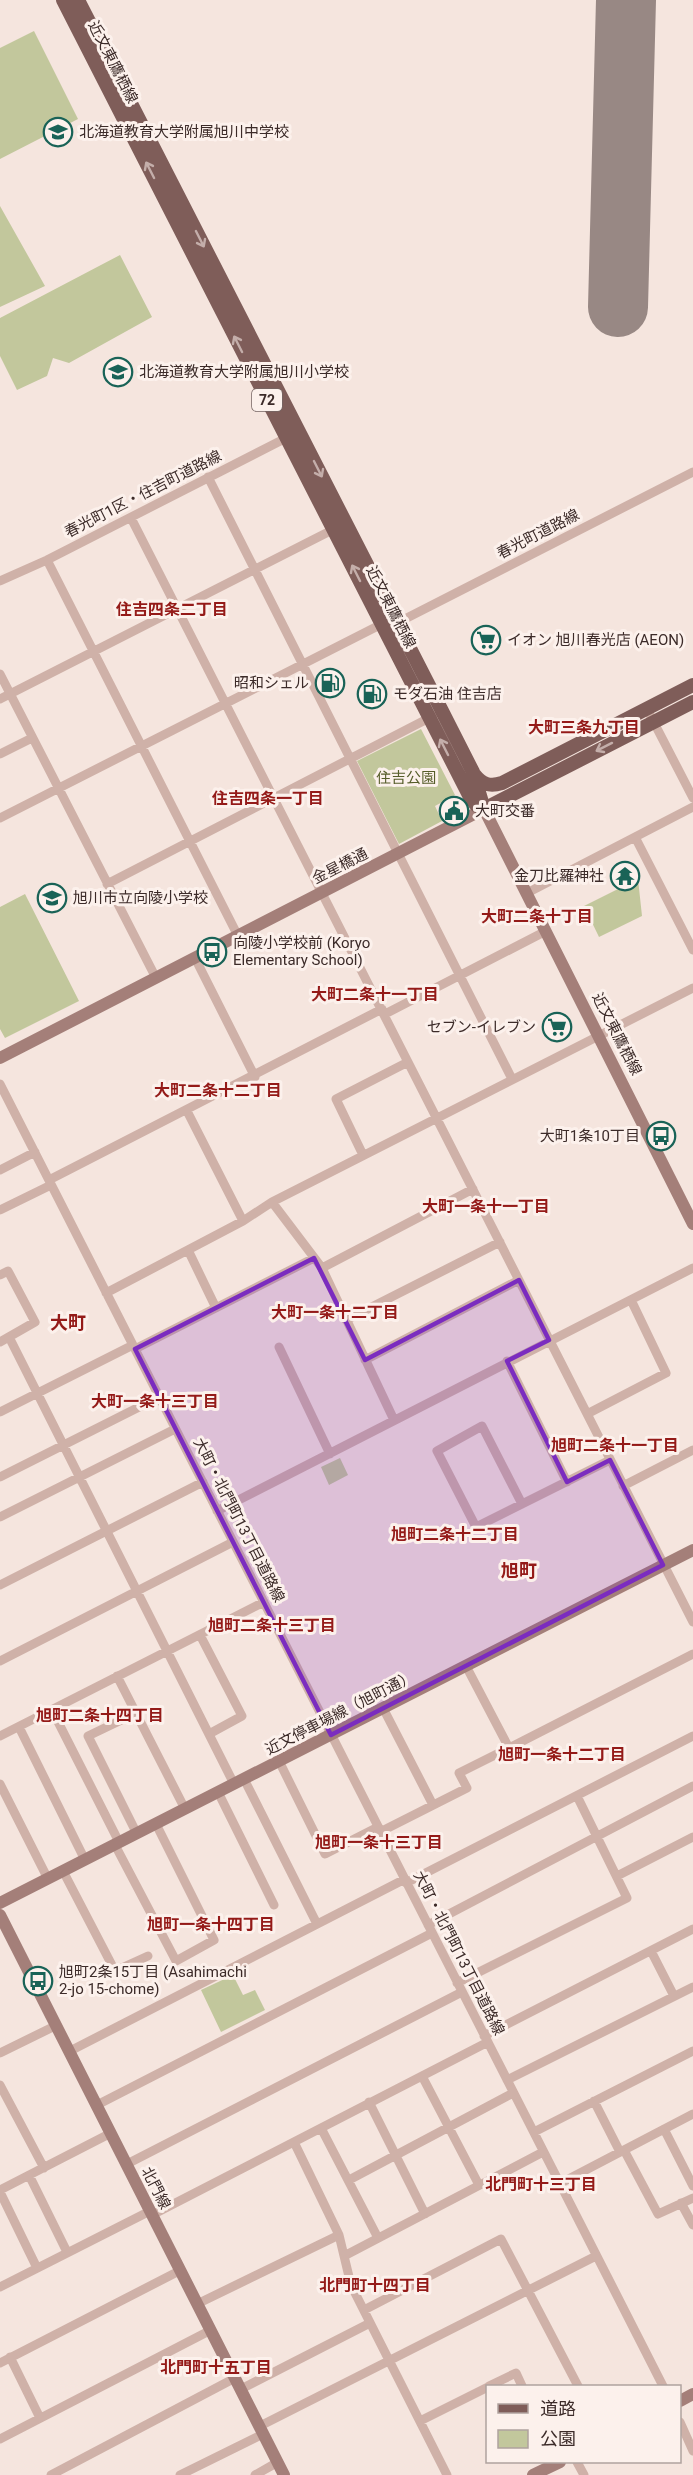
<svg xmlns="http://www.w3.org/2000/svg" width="693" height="2475" font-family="Roboto,'Noto Sans JP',sans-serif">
<rect width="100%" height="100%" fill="#f5e5de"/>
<path fill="#c2c79c" d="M34,31L78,119L0,159V48Z
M0,206L45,286L0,307Z
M120,255L152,317L69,363L53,358L47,376L17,390L0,356V318Z
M421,729L455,795L435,806L442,821L399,844L357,761Z
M638,879L642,916L599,937L584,906Z
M25,894L79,1001L5,1038L0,1029V907Z
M340,1458L348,1475L329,1485L321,1467Z
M233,1975L243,1995L255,1990L265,2010L221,2032L201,1990Z"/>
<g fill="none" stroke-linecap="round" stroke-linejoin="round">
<path stroke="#988884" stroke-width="60" d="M618,307L626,0"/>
<path stroke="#cfb1a8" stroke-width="9" d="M208,477L512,1079
M131,518L693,1622
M47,560L238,936
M0,581L47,560L290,436
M0,674L156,978
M0,699L346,523
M647,709L693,798
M0,754L32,738
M0,818L370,630L382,624L397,623L693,472
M635,837L693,950
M107,884L433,716
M527,893L693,807
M195,958L255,1077
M385,1014L546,931
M0,1084L663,2386
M187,1111L243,1221
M363,1155L336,1099L408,1062
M0,1170L35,1152
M49,1180L382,1009
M272,1202L322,1268L394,1420
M0,1210L51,1185
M188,1250L216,1308
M322,1268L473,1189
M0,1275L8,1271L35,1322L0,1342
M106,1293L243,1221L272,1202L693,988
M346,1320L500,1242
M9,1337L234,1784
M279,1347L330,1454
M135,1349L314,1258
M365,1360L519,1280
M507,1361L567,1482
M0,1412L133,1345
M587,1414L666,1373L631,1300
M0,1477L159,1397
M623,1486L693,1450
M522,1504L482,1426L437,1451L476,1527L610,1460
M217,1511L693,1268
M0,1517L175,1429
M0,1585L203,1482
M200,1635L242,1716L209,1734
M0,1661L233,1542
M466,1666L509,1748L693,1654
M117,1676L185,1809
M383,1708L433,1805
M52,1710L119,1842
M136,1713L88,1736L137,1834
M19,1727L85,1860
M0,1736L264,1602
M279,1761L325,1854L378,1827
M244,1779L317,1924
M0,1784L48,1879
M218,1792L274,1905
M380,1832L467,1788L459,1773L509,1748
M115,1845L176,1961L214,1940L156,1824
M63,1871L115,1971L148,1956
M617,1876L693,1837
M406,1883L693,1736
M428,1925L693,1786
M651,1951L674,1996
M457,1983L627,1898L577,1796
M484,2036L693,1929
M70,2051L405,1879
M0,2053L57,2025
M422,2076L479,2185
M507,2080L693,1987
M0,2085L44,2168
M594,2101L620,2152
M369,2102L425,2214
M97,2105L432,1933
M321,2128L378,2238
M664,2129L693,2186
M534,2132L693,2051
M294,2142L339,2235L351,2285L447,2475
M624,2150L658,2214L693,2198
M127,2164L462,1992
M29,2175L67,2252
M349,2180L513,2093
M559,2184L693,2114
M0,2190L111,2133
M0,2192L37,2268
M681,2203L693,2225
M152,2215L488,2042
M346,2255L543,2152
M0,2287L150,2211
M197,2304L339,2235
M364,2310L501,2239L578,2386
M10,2357L40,2418
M0,2363L181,2270
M489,2386L516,2373L522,2386
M241,2389L370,2323
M420,2421L488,2387
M680,2422L693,2451
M260,2426L596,2256
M0,2439L211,2330
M577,2462L584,2475
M51,2475L235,2378
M180,2475L263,2434
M255,2475L278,2462"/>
<path stroke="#a47f79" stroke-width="12" d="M0,1058L484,809L693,1224
M0,1903L693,1550
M0,1915L284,2475
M680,2401L693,2394
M533,2475L560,2462"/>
<path stroke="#7f5d59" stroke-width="14" d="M63,0L471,799L477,806L484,809
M78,0L442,711L473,772L484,809
M474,774C482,784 489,787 502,783L693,685
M484,809L693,702"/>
</g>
<defs><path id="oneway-shaft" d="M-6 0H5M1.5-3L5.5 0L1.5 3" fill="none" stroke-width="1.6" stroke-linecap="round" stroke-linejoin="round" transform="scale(1.5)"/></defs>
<g stroke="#c4aeaa">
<use href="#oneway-shaft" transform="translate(150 170) rotate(-117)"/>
<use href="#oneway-shaft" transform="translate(200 239) rotate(63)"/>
<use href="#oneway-shaft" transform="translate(238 344) rotate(-117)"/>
<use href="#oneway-shaft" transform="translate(318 469) rotate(63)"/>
<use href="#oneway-shaft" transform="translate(356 573) rotate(-117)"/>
<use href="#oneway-shaft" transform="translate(444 747) rotate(-117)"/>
<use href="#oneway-shaft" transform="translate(604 747) rotate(153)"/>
</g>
<path fill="#7b2cbf" fill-opacity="0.2" stroke="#7b2cbf" stroke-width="4.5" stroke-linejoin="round" d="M314,1258L365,1360L519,1280L549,1340L507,1361L567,1482L610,1460L663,1565L331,1735L135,1349Z"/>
<defs>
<g id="school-ring" transform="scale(1.5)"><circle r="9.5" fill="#fcf1ec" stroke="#196357" stroke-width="1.5"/><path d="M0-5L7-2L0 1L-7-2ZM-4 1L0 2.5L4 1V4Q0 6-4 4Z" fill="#196357"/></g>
<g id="supermarket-ring" transform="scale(1.5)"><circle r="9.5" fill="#fcf1ec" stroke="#196357" stroke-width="1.5"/><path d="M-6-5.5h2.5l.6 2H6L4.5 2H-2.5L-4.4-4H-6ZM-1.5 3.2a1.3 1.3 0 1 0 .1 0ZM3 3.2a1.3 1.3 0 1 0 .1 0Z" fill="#196357"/></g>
<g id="fuel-ring" transform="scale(1.5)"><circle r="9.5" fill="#fcf1ec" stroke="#196357" stroke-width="1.5"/><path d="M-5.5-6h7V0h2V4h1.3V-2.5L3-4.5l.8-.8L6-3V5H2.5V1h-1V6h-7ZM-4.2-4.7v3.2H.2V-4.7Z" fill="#196357"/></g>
<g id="civic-ring" transform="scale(1.5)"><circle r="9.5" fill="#fcf1ec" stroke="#196357" stroke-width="1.5"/><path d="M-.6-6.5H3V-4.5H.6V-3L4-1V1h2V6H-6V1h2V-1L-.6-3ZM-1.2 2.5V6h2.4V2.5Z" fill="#196357"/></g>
<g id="temple-ring" transform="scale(1.5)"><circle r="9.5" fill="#fcf1ec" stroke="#196357" stroke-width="1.5"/><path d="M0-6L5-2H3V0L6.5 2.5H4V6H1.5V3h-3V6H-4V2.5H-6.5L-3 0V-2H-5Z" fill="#196357"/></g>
<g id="bus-ring" transform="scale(1.5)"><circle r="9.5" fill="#fcf1ec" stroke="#196357" stroke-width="1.5"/><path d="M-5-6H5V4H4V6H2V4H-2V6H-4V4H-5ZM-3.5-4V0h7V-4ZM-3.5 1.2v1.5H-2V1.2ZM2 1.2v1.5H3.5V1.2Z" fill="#196357"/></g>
</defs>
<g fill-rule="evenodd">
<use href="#school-ring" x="58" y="132"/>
<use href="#school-ring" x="118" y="372"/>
<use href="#supermarket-ring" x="486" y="640"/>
<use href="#fuel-ring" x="330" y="683"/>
<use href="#fuel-ring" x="372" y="694"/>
<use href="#civic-ring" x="454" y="811"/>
<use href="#temple-ring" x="625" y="876"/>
<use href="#school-ring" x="52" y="898"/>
<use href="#bus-ring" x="212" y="952"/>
<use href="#supermarket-ring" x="557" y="1027"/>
<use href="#bus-ring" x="661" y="1136"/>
<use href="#bus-ring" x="38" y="1981"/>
</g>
<g text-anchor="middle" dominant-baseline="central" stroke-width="6" stroke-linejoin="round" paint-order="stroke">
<rect fill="#fcf1ec" stroke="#766664" stroke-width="1.5" x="252" y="389" width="30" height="22" rx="4.5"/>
<g font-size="14" font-weight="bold" fill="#3c2b29">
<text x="267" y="400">72</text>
</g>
<g font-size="15" fill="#3c2b29" stroke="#fcf1ec">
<text transform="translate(113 62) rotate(63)">近文東鷹栖線</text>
<text transform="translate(143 494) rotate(-27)">春光町1区・住吉町道路線</text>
<text transform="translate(538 534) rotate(-27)">春光町道路線</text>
<text transform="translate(391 607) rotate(63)">近文東鷹栖線</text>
<text transform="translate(340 866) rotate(-27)">金星橋通</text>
<text transform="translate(617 1034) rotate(63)">近文東鷹栖線</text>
<text transform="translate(239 1520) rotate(63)">大町・北門町13丁目道路線</text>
<text transform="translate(340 1713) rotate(-27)">近文停車場線（旭町通）</text>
<text transform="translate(459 1953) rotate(63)">大町・北門町13丁目道路線</text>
<text transform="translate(156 2188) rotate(63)">北門線</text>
</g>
<g font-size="15" fill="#3c2b29" stroke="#fcf1ec" text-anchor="start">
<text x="79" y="132">北海道教育大学附属旭川中学校</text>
<text x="139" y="372">北海道教育大学附属旭川小学校</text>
<text x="507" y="640">イオン 旭川春光店 (AEON)</text>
<text x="309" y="683" text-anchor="end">昭和シェル</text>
<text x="393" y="694">モダ石油 住吉店</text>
<text x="475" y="811">大町交番</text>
<text x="604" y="876" text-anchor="end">金刀比羅神社</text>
<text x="73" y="898">旭川市立向陵小学校</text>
<text x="233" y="943">向陵小学校前 (Koryo<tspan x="233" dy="17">Elementary School)</tspan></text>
<text x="536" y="1027" text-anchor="end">セブン-イレブン</text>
<text x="640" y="1136" text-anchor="end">大町1条10丁目</text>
<text x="59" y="1972">旭町2条15丁目 (Asahimachi<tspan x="59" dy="17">2-jo 15-chome)</tspan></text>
</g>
<g font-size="15" fill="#565d2a" stroke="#fcf1ec">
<text x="406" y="778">住吉公園</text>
</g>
<g font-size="16" font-weight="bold" fill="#941a18" stroke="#fcf1ec">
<text x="172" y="609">住吉四条二丁目</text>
<text x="584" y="727">大町三条九丁目</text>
<text x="268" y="798">住吉四条一丁目</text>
<text x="537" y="916">大町二条十丁目</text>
<text x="375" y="994">大町二条十一丁目</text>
<text x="218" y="1090">大町二条十二丁目</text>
<text x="486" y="1206">大町一条十一丁目</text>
<text x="335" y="1312">大町一条十二丁目</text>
<text x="155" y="1401">大町一条十三丁目</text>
<text x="615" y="1445">旭町二条十一丁目</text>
<text x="455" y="1534">旭町二条十二丁目</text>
<text x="272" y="1625">旭町二条十三丁目</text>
<text x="100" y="1715">旭町二条十四丁目</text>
<text x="562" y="1754">旭町一条十二丁目</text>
<text x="379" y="1842">旭町一条十三丁目</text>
<text x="211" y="1924">旭町一条十四丁目</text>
<text x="541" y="2184">北門町十三丁目</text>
<text x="375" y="2285">北門町十四丁目</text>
<text x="216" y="2367">北門町十五丁目</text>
</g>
<g font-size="18" font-weight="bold" fill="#941a18" stroke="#fcf1ec">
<text x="68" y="1322">大町</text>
<text x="519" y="1570">旭町</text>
</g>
</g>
<rect x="486" y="2385" width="195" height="78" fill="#fcf1ec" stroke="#afa29e" stroke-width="1.5"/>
<rect x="498" y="2404" width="30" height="9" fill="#7f5d59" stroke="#afa29e" stroke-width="1.5"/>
<text x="540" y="2415" font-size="18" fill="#3c2b29">道路</text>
<rect x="498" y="2430" width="30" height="18" fill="#c2c79c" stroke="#afa29e" stroke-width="1.5"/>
<text x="540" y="2445" font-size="18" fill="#3c2b29">公園</text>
</svg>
